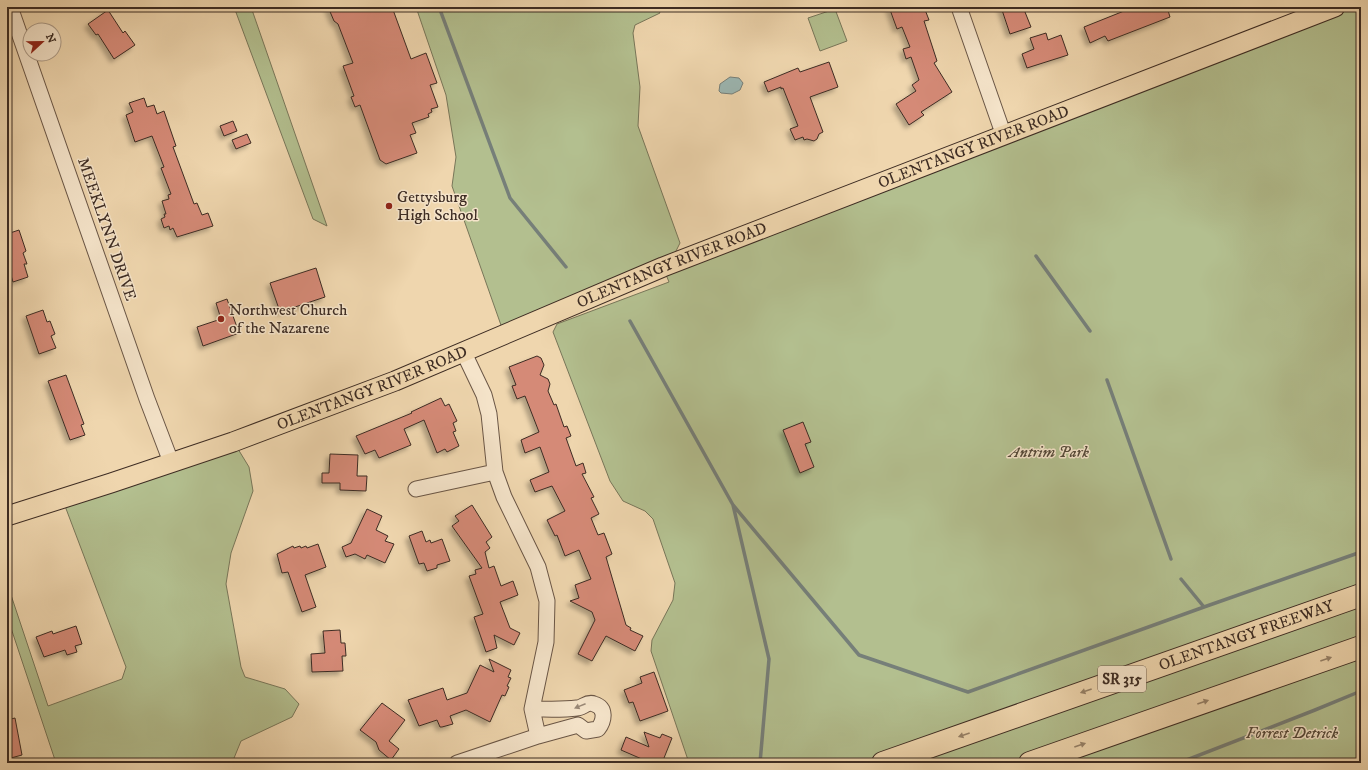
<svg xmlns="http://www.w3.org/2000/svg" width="1368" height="770" font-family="'IM FELL DW Pica',serif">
<defs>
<filter id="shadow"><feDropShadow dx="-3.5" dy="3.5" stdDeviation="2" flood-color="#0004"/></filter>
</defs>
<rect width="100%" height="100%" fill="#efd6ae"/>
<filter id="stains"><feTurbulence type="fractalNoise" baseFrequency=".005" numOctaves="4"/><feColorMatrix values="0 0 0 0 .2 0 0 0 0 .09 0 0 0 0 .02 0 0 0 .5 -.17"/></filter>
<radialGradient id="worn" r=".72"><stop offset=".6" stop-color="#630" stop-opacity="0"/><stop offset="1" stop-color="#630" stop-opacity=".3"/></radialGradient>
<path fill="#b3bf8f" stroke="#787659" d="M234,7H251L327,226L313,219Z
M416,7H657L660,13L635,25L633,33L640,87L638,126L680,243L675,253L502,328L452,186L456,157L446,95Z
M1335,7H1361V763H686L688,760L651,651L652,640L673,600L675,583L653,519L645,511L623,501L610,481L553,332L557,324L669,282L663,267Z
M835,9L847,41L820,51L808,18Z
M238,449L249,467L253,491L231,553L226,584L241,667L245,677L285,689L299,704L292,717L241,741L232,763H56L7,616V583L48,706L122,679L126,667L65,506Z"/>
<path fill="#9cb7b3" stroke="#767f79" d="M730,77L739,78L743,83L740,90L732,94L721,93L719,91L720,84Z"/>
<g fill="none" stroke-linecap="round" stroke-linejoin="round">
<path stroke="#767f79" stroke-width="3.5" d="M439,7L510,198L566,267
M1036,256L1090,331
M630,321L733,505L769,659L760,763
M1107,380L1171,559
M733,505L859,655L968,692L1204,607
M1181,579L1204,607L1361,552
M1179,763L1315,710L1361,691"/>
</g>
<path fill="#d58a77" stroke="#3d2c23" filter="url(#shadow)" d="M328,7H392L411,59L426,53L437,83L430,85L438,107L431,109L432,112L428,114L429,117L412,123L416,133L410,135L417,153L386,164L380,160L360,105L355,107L351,97L354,96L343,66L353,63L338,24L334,21Z
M889,7H924L929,20L924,21L937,61L934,63L952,92L921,112L924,115L909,125L896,104L916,91L912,85L919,80L911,57L906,59L903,49L910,47L902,27L897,29Z
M1001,7H1023L1031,27L1010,34Z
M1134,7H1167L1170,17L1108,41L1105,36L1090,43L1084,27Z
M108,10L123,33L125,31L135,45L114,59L98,34L96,35L88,24Z
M1046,33L1048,40L1061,35L1068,55L1027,68L1022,54L1034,49L1030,38Z
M829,62L838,87L810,97L823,132L819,134L817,139L814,141L807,139L804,140L803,137L795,140L790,129L798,126L783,88L781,89V87L768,92L764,82L798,68L800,72Z
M144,98L147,107L154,105L157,114L164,111L176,146L173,147L194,204L197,203L202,215L208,213L213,226L177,237L173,228L170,230L169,226L164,228L161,219L165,217L164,214H166L162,201L169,199L168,195L171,194L161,168L164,167L152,136L135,142L126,115L133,112L129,103Z
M233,121L237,131L224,136L220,126Z
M247,134L251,143L236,149L232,140Z
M19,230L26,251L23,253L27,264H24L28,277L13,282L10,272L7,273V234Z
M316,268L325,297L280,312L270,283Z
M227,299L239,333L203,346L197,327L221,319L216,303Z
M43,310L47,322L50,321L55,334L51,336L56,348L39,354L26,316Z
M537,356L541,358L544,365L540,375L548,379L550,384L548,391L554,405L556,404L564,427L567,426L571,436L566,438L576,466L583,463L586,473L582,474L594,497L591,498L599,514L591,518L598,535L604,533L612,554L606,557L626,625L631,628L630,630L643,636L635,651L606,636L592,661L578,654L595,620L592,612L570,601L579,598L575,585L591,579L579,550L565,556L557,535L555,536L547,520L565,511L552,486L535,492L530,480L549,472L540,447L525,453L521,440L539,432L525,396L517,399L512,386L516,385L509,367Z
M66,375L84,424L81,425L85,435L70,440L48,381Z
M441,398L445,406L449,404L457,421L453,423L456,431L453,432L459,446L447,452L445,449L437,453L424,420L404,429L411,445L379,458L375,450L365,454L356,436L412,413L411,412Z
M803,422L811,442L805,444L814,467L800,473L783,430Z
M330,454L358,455L357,476H367L366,491L340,490V483H322V473H329Z
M472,505L492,537L486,542L490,548L485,552L489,568L494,566L501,586L513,581L518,595L500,602L510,628L520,633L514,645L494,635L497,648L486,652L474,617L483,614L469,576L476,574L475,570L482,568L452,526L459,521L455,516Z
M367,509L382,516L376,530L388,536L385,541L394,544L385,563L367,555L365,559L355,554L346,557L342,547L351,543Z
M422,531L426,542L430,540L431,543L442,539L450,561L437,565V568L427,571L424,563L419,564L409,536Z
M318,544L326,567L305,575L316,607L302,612L288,572L282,573L277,554L293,546L294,548L300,546L301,548L306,546L307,548Z
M76,626L82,644L75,646L77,652L67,655L65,650L44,657L36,637L52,631L53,634Z
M340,630L341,643H345L346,656H342L343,671L312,672L311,654L325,653L323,631Z
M489,659L511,670L508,677L511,678L507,686L509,687L505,696L502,695L490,722L466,710L450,716L453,724L442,727H440L437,720L419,726L408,700L443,688L447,700L467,693L480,665L494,672Z
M654,672L668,711L640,721L633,702L629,703L624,690L642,683L640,677Z
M382,703L405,720L389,741L399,749L391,760L379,750L376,742L360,730Z
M15,718L22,755L7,759V720Z
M644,732L660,738L662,734L672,738L662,763H651L621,750L626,737L649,747Z"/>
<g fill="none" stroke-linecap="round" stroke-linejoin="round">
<g stroke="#6a5646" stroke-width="17">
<path id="minor" d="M10,7L147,399L171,462
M959,7L1004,136
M463,351L484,395L489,414L495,472L504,497L538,567L547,601L546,642L532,709L538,736
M416,489L495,472
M457,763L538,736L578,725L586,731L598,729C604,721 607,708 594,704C587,701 583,708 577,708C562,710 547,709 532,709"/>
</g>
<g stroke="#3d2c23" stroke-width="21">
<g id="major">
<path id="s1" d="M7,516L111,483L233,442L395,381L663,267L1335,7"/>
</g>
</g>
<g stroke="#3d2c23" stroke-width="24">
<g id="highway">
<path id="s2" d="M883,763L1361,595"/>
<path d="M1030,763L1361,647"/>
</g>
</g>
<use href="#minor" stroke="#f5e4ca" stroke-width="15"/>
<use href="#major" stroke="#efd6ae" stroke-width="19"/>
<use href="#highway" stroke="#efd6ae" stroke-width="22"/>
</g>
<defs><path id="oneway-solid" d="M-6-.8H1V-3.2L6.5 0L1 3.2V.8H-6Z"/></defs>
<g fill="#968168">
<use href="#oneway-solid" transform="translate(1326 659) rotate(-19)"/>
<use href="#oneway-solid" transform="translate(1086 691) rotate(161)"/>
<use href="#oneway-solid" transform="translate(1203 702) rotate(-19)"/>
<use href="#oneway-solid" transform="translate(964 735) rotate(161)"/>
<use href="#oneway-solid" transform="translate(1080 745) rotate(-19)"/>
</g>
<use fill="#998876" href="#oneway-solid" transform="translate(580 706) rotate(158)"/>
<g fill="#8f2418" stroke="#f5e4ca" stroke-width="1.5">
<circle cx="389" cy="206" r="4"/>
<circle cx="221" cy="319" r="4"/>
</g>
<g text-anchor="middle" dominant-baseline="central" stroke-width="3" stroke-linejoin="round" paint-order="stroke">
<rect fill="#f5e4ca" stroke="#746355" stroke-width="1" x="1098" y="666" width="48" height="26" rx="3"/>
<g font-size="15" font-weight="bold" fill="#3d2c23">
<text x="1122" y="679">SR 315</text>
</g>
<g font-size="16" fill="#3d2c23" stroke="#f5e4ca">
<text stroke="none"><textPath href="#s1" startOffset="1035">OLENTANGY RIVER ROAD</textPath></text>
<text transform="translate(107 229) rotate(71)">MEEKLYNN DRIVE</text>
<text stroke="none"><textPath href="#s1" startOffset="711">OLENTANGY RIVER ROAD</textPath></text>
<text stroke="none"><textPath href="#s1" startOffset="387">OLENTANGY RIVER ROAD</textPath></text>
<text stroke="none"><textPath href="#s2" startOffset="385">OLENTANGY FREEWAY</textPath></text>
</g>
<g font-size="16" fill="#3d2c23" stroke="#f5e4ca" text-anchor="start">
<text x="397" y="197">Gettysburg<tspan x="397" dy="18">High School</tspan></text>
<text x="229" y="310">Northwest Church<tspan x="229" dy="18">of the Nazarene</tspan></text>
</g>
<g font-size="16" font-style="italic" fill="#554939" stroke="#f5e4ca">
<text x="1049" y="452">Antrim Park</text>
<text x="1292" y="733">Forrest Detrick</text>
</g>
</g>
<rect width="1368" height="770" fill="none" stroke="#efd6ae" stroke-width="24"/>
<rect x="8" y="8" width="1352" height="754" fill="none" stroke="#3d2c23" stroke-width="2"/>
<rect x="12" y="12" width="1344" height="746" fill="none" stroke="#3d2c23"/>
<g transform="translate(42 42) rotate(68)"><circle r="19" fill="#f5e4ca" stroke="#ab9a87"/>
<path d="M0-3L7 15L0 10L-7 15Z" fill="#8f2418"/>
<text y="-6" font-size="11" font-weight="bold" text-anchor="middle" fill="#3d2c23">N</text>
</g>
<rect width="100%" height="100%" filter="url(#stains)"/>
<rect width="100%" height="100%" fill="url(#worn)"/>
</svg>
